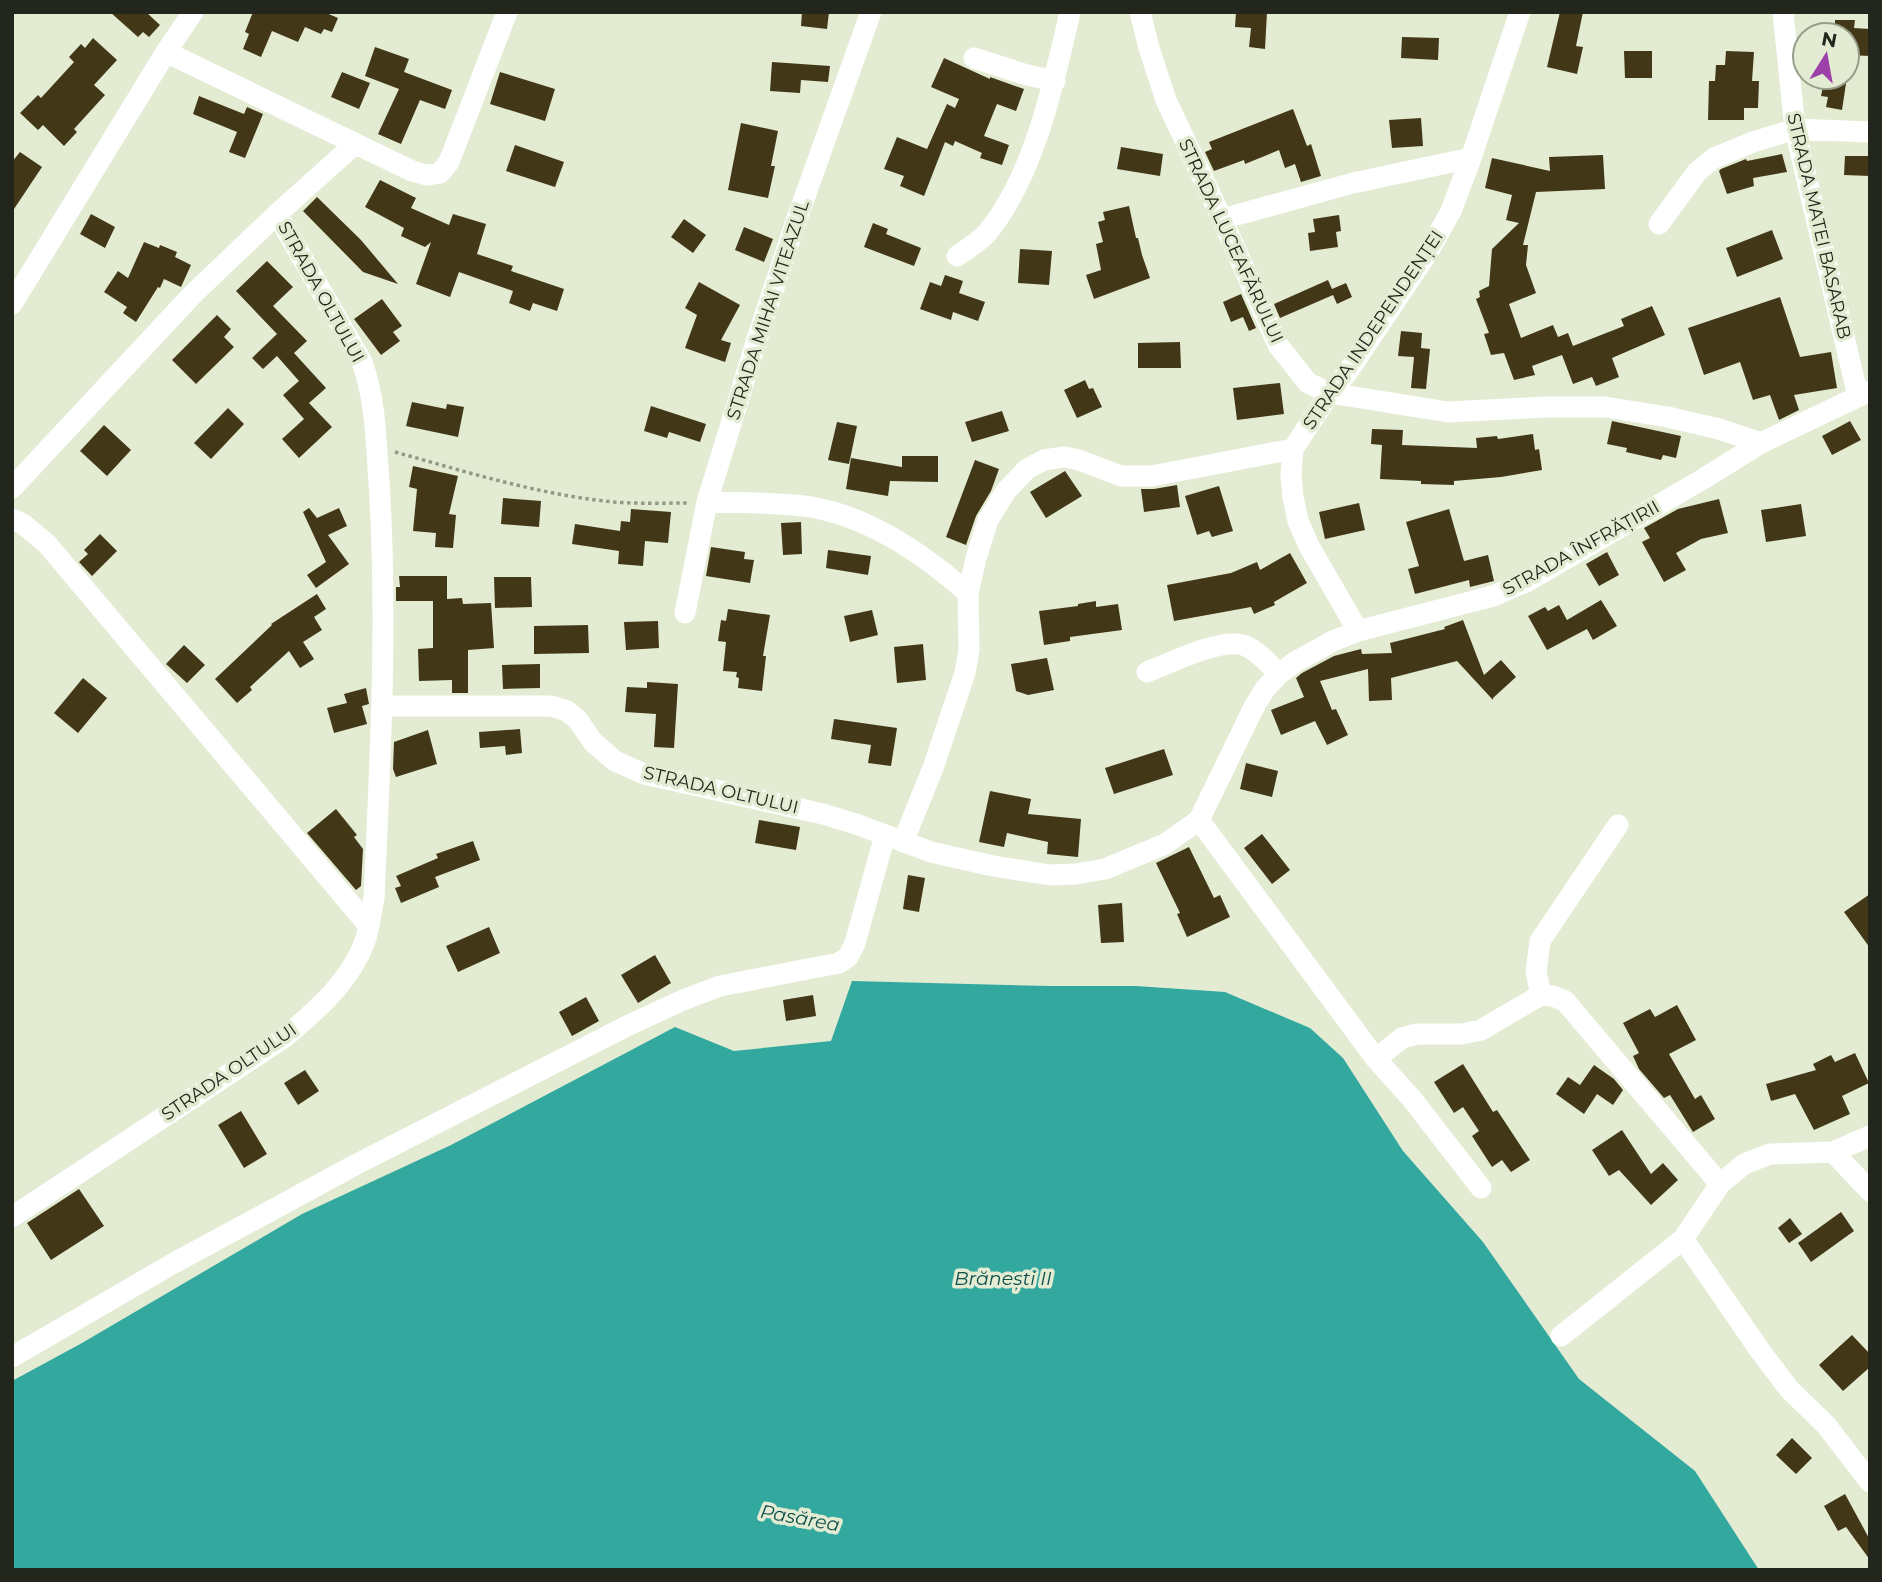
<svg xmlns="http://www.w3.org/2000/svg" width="1882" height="1582" font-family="Montserrat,sans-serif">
<rect width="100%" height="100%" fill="#e3ecd3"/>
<path fill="#33a89f" d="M852,981L1050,986H1136L1225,992L1310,1028L1343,1058L1403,1151L1483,1242L1579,1379L1695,1471L1759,1570H12V1381L82,1343L302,1214L451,1145L675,1027L734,1051L831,1041Z"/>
<path fill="#423817" d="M110,12H146L160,25L149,37L143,32L138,37Z
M253,12H324L338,18L332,32L324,29L321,34L305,27L298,42L272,31L261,57L243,49L249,34L245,32Z
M802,12H829L827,29L801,26Z
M1236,12H1267L1265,49L1249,47L1251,28L1235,27Z
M1560,12H1583L1576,46L1583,47L1577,74L1547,67Z
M1835,20H1855L1854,28L1870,29V56L1847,55V35H1835Z
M1402,37L1439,38L1438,60L1401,58Z
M93,38L117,60L94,85L105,95L74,129L77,132L64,146L43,125L38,130L20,113L38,95L41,98L74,62L69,57L81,44L85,48Z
M375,47L409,59L404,72L452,90L445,109L420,100L401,144L378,134L399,89L365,76Z
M1624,51H1652V78H1625Z
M1726,51L1754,52L1752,81H1759L1758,108H1744V120H1708L1709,81H1715L1716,65H1725Z
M944,58L990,79V77L1024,89L1016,111L997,104L984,136L1009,145L1002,165L980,158L982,153L955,141L953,146L945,142L924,196L900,186L904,176L884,169L897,137L927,149L947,104L955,108L959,99L931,87Z
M772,62L830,66L828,82L801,80L800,93L770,91Z
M342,72L370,83L359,109L331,97Z
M500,72L555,89L545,121L490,104Z
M1825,77H1847L1842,110L1826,107L1828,97L1821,96Z
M199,96L244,114L247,107L263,114L245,158L229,152L237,132L193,114Z
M1293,109L1307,146L1311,144L1321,176L1301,182L1295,164L1285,168L1279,150L1245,164L1244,160L1214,171L1205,152L1212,149L1209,142Z
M1421,118L1423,146L1392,148L1389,120Z
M741,123L778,131L771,166H775L768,198L728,190Z
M515,145L564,162L555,187L506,171Z
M1121,147L1163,154L1160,176L1117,169Z
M20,152L42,167L12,212V162Z
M1782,154L1787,172L1753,178L1754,186L1727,194L1719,171L1721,169L1746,159L1747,161Z
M1603,155L1605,189L1536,192L1523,245H1528L1526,265L1536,293L1509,304L1521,338L1553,325L1558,337L1568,333L1573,346L1624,326L1621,319L1652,306L1665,335L1612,358L1619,377L1596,386L1592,377L1573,384L1562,355L1532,366L1535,375L1514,380L1504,353L1491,355L1484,334L1489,333L1476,299L1480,297L1479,291L1489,286L1492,249L1519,223L1506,220L1512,195L1485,188L1492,158L1550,171L1549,157Z
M1845,156H1870V176L1844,175Z
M380,180L416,198L411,208L449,225L453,214L486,224L477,254L513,266L511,271L564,289L557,311L533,303L530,311L509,303L513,291L459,272L450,297L416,284L431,242L425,247L401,236L404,228L365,207Z
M317,197L361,240L398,284L363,272L303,211Z
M1129,206L1136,238H1138L1142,255L1150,278L1094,299L1086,275L1101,270L1096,244L1103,242L1098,222L1105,220L1103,212Z
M91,214L115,227L105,248L80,234Z
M1339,215L1341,231L1336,232L1338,247L1310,251L1308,233L1315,232L1313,219Z
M684,219L706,235L693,253L671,237Z
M873,223L888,229L886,234L921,248L914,266L864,247Z
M744,227L773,239L764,262L735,250Z
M1772,230L1783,259L1737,277L1726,248Z
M144,242L159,248L160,245L177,252L175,257L191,265L181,287L164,279L160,288L158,287L136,322L123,313L127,307L104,292L118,271L128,278Z
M1020,249L1052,251L1049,285L1018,283Z
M267,261L293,287L273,306L307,341L294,353L326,388L309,403L332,427L299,458L282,439L304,419L283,395L299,381L277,356L263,369L252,358L277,334L236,291Z
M945,275L963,281L959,293L985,302L978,321L953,312L951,320L920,309L930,282L941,286Z
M1328,280L1332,289L1346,283L1352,297L1337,304L1333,295L1280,318L1274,304Z
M699,282L740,305L721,340L731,343L725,362L685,348L697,315L685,308Z
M1241,294L1256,328L1249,331L1243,317L1231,322L1223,302Z
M1780,297L1800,357L1831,352L1837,388L1794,395L1799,410L1779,420L1770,395L1753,400L1740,362L1704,375L1688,328Z
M382,299L402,326L393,332L400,341L381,355L354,319Z
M217,315L231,329L224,337L234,347L196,384L172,360Z
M1401,331L1422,333L1421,348L1430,349L1426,389L1411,388L1414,357L1398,356Z
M1180,342L1181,368H1138V343Z
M1085,380L1089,389L1093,388L1102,407L1077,418L1064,390Z
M1280,383L1284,414L1237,420L1233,388Z
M412,402L446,409L447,404L464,407L458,437L406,426Z
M651,406L706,424L700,442L669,432L667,438L644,431Z
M228,408L244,424L211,459L194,443Z
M1002,411L1009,431L972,442L965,422Z
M1612,421L1681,436L1676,458L1663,455L1661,460L1626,452L1627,448L1607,444Z
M1850,421L1861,440L1832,455L1822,436Z
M837,422L857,426L849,464L828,460Z
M104,425L131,450L107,476L80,451Z
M1372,429L1403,430L1402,445L1477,448L1476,438L1497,436L1498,439L1533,434L1535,450L1539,449L1542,470L1501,477L1454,481V485L1421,484V481L1380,479L1382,445L1371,444Z
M902,456H938V482L890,481L888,496L846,489L851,458L902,467Z
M975,460L999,469L991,491L976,516L966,545L946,537Z
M413,466L458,476L449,514L456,515L453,548L435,547L436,533L413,531L417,489L409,487Z
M1065,471L1082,496L1046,518L1030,492Z
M1177,485L1180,507L1144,512L1141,489H1154Z
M1219,486L1233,531L1212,537L1209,531L1197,535L1185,496Z
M503,498L541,501L539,527L501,524Z
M1719,499L1728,533L1701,539L1676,553L1686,570L1664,582L1642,542L1650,538L1644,528L1678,509Z
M1359,503L1365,530L1325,539L1319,512Z
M1801,504L1806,536L1766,542L1761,510Z
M309,508L317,518L339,508L347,526L328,535L349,564L316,588L307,575L326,562L303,512Z
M631,509L671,512L668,543L645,541L643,566L618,564L619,551L572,544L575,524L620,531L621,521L630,522Z
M1449,509L1464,561L1488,555L1494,581L1470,587L1469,580L1415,594L1408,569L1419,566L1406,522Z
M801,522L802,554L783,555L781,523Z
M100,534L117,551L92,576L79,562L88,554L84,550Z
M711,547L745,552L744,559L754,560L750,583L706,576Z
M828,550L871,556L868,575L826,568Z
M1607,552L1619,575L1599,586L1586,564Z
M1290,553L1307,583L1274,602L1275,605L1254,614L1251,607L1174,621L1167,585L1231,573L1257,562L1260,570Z
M399,576H447V599L462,598L463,604L491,603L494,648L468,650V693H452V680L419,681L418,649L433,648V601H396V587H400Z
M494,577H531L532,607L495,608Z
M317,594L326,609L314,617L322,630L303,642L314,659L300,668L289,651L250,687L252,690L237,703L215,679L272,625L271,624Z
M1601,600L1617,626L1593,640L1587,629L1547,650L1528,616L1545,607L1548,611L1559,605L1567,620Z
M1096,601V607L1118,604L1122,630L1070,637V641L1044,645L1039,611L1078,606V604Z
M728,609L770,615L763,656H766L762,691L738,688L739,678L736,677L737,672L723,671L726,642L718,641L721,620L726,621Z
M872,610L878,635L850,642L844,616Z
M1463,620L1484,675L1501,660L1516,677L1493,698V700L1457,661L1391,678L1392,700L1369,701L1368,669L1320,681L1332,710L1336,709L1348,735L1327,745L1315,721L1281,735L1271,710L1304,697L1296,678L1302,673L1334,656L1361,649L1362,654L1392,653L1390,643L1445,629L1444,627Z
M658,621L659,648L626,650L624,622Z
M588,625L589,653L534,654V626Z
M923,644L926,680L897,683L894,647Z
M184,645L205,665L187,683L166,664Z
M1047,658L1054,690L1028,695L1016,691L1011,664Z
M540,664V688L503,689L502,665Z
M83,678L107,698L78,733L54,713Z
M647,682L678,684L674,748L654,747L656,714L625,712L627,687L647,688Z
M366,688L369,704L362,706L367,724L334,733L327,708L347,703L344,694Z
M834,719L897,728L891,766L868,763L871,745L831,739Z
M520,729L522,753L506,755L505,746L480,748L479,732Z
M428,730L437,764L396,777L393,769L394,742Z
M1164,749L1173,775L1114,794L1105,768Z
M1246,763L1278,771L1272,797L1240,789Z
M990,791L1031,799L1028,814L1081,819L1078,857L1047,854L1048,842L1007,833L1004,847L979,842Z
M336,809L357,835L354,837L363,849L361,886L356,890L307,833Z
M759,820L800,827L796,850L755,843Z
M1262,834L1290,870L1272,884L1244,848Z
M473,841L480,860L435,877L439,887L401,903L395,888L401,886L396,876L438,858L436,854Z
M1189,847L1214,898L1220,895L1230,917L1187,937L1177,914L1180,913L1156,863Z
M908,875L925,878L919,912L903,909Z
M1870,894V948L1844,912Z
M1122,903L1124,942L1101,943L1098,905Z
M489,927L500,953L458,972L446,946Z
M655,955L671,983L638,1003L621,975Z
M813,995L816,1016L786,1021L783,1000Z
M586,997L599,1021L572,1036L559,1012Z
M1677,1005L1696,1040L1669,1054L1695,1099L1701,1095L1715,1119L1693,1132L1670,1095L1664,1098L1639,1069L1633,1056L1639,1053L1623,1023L1650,1009L1655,1017Z
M1855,1053L1869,1083L1842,1096L1850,1114L1814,1130L1795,1094L1771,1101L1766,1084L1816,1070L1813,1064L1831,1055L1835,1062Z
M1463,1064L1493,1112L1497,1110L1530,1160L1511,1172L1502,1160L1492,1167L1472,1136L1479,1131L1463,1107L1454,1113L1434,1082Z
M1594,1065L1614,1079L1623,1090L1613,1105L1597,1094L1584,1114L1556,1094L1568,1077L1580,1085Z
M305,1070L319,1091L298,1105L284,1083Z
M241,1111L267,1154L244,1168L218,1125Z
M1622,1130L1651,1174L1663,1163L1678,1180L1651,1205L1619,1170L1609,1176L1592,1150Z
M79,1189L104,1226L51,1260L27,1223Z
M1841,1212L1854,1231L1811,1262L1798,1243Z
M1790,1218L1802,1234L1789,1243L1778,1228Z
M1852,1335L1870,1354V1367L1843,1391L1819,1365Z
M1792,1438L1812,1458L1796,1474L1776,1455Z
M1845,1494L1870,1540V1560L1846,1527L1838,1531L1824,1506Z"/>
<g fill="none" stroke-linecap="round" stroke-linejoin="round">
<path stroke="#939987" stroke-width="3.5" stroke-dasharray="3.5 3.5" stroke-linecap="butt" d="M395,452C467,472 540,495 614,502C639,504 665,503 689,503"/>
<path stroke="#fff" stroke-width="21" d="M1140,12L1149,48L1166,100L1222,219L1278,345L1308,383L1330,393L1448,412L1546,407H1605L1668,417L1719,429L1761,443
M1783,12L1795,129L1858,396
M166,52L412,171L426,175L440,173L449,162L507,12
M974,58L1027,75L1055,81
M1222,219L1353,183L1471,158
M1659,224L1697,172L1714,158L1753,142L1795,129L1870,132
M957,256C967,249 979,242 987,233C1034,176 1054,83 1070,12
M12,304L166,52L193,12
M12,488L193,294L277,214L355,144
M707,502C739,503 772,502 804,506C866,514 922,553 968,593
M12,519L23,524L47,544L369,926
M685,613L707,502L757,339L795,224L871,12
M1358,631L1309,546L1298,521L1293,497L1291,474L1293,449L1330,393L1347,373L1427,254L1451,211L1471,158L1520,12
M1147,672C1171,663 1223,636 1246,646C1259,652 1269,664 1279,674
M382,706H551L567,711L577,719L593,742L615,761L644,774L823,814L856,824L931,852L993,866L1050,875L1076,874L1105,869L1165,844L1199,820L1254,707L1265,689L1279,674L1295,662L1333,641L1358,631L1493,596L1528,581L1703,479L1761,443L1870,391
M1199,820L1376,1059L1412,1099L1481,1188
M903,842L933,768L965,673L969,650L968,593L976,558L988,520L1006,491L1027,469L1044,460L1064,457L1079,460L1121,476H1152L1293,449
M1541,995L1536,972L1540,941L1618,825
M1376,1059L1402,1038L1417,1034H1462L1481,1030L1541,995L1553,996L1565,1001L1720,1184
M1833,1152L1870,1191
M12,1217L285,1037C317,1010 350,982 365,941C370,927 371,912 374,898C380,760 388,621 379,483C376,442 376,401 362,362L277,214
M1683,1239L1761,1352L1789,1389L1826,1425L1870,1482
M1561,1336L1683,1239L1720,1184L1744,1164L1770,1154L1833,1152L1870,1136
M12,1357L174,1263L355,1165L629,1025L683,1000L720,986L839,963L848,957L855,943L885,835"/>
</g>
<g text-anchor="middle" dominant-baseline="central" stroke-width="7" stroke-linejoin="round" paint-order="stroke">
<g font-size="18" fill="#23261d" stroke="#e3ecd3">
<text transform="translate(1819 226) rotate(77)">STRADA MATEI BASARAB</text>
<text transform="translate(1231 241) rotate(65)">STRADA LUCEAFĂRULUI</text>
<text transform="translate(321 292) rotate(61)">STRADA OLTULUI</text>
<text transform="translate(768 310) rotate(-72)">STRADA MIHAI VITEAZUL</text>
<text transform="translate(1373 330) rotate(-56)">STRADA INDEPENDENȚEI</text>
<text transform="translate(1581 548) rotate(-29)">STRADA ÎNFRĂȚIRII</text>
<text transform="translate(721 790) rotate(13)">STRADA OLTULUI</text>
<text transform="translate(229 1072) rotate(-34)">STRADA OLTULUI</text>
</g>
<g font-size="19" font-style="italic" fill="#0d504b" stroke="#e3ecd3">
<text x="1003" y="1278">Brănești II</text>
<text transform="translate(800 1518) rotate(10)">Pasărea</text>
</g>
</g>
<rect width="1882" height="1582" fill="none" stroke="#23261d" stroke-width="28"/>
<g transform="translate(1826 56) rotate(11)"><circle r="33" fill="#e3ecd3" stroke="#969d8a" stroke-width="2"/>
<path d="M0-5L12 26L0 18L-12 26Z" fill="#9d40aa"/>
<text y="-10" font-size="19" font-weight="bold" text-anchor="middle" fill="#23261d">N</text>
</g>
</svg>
